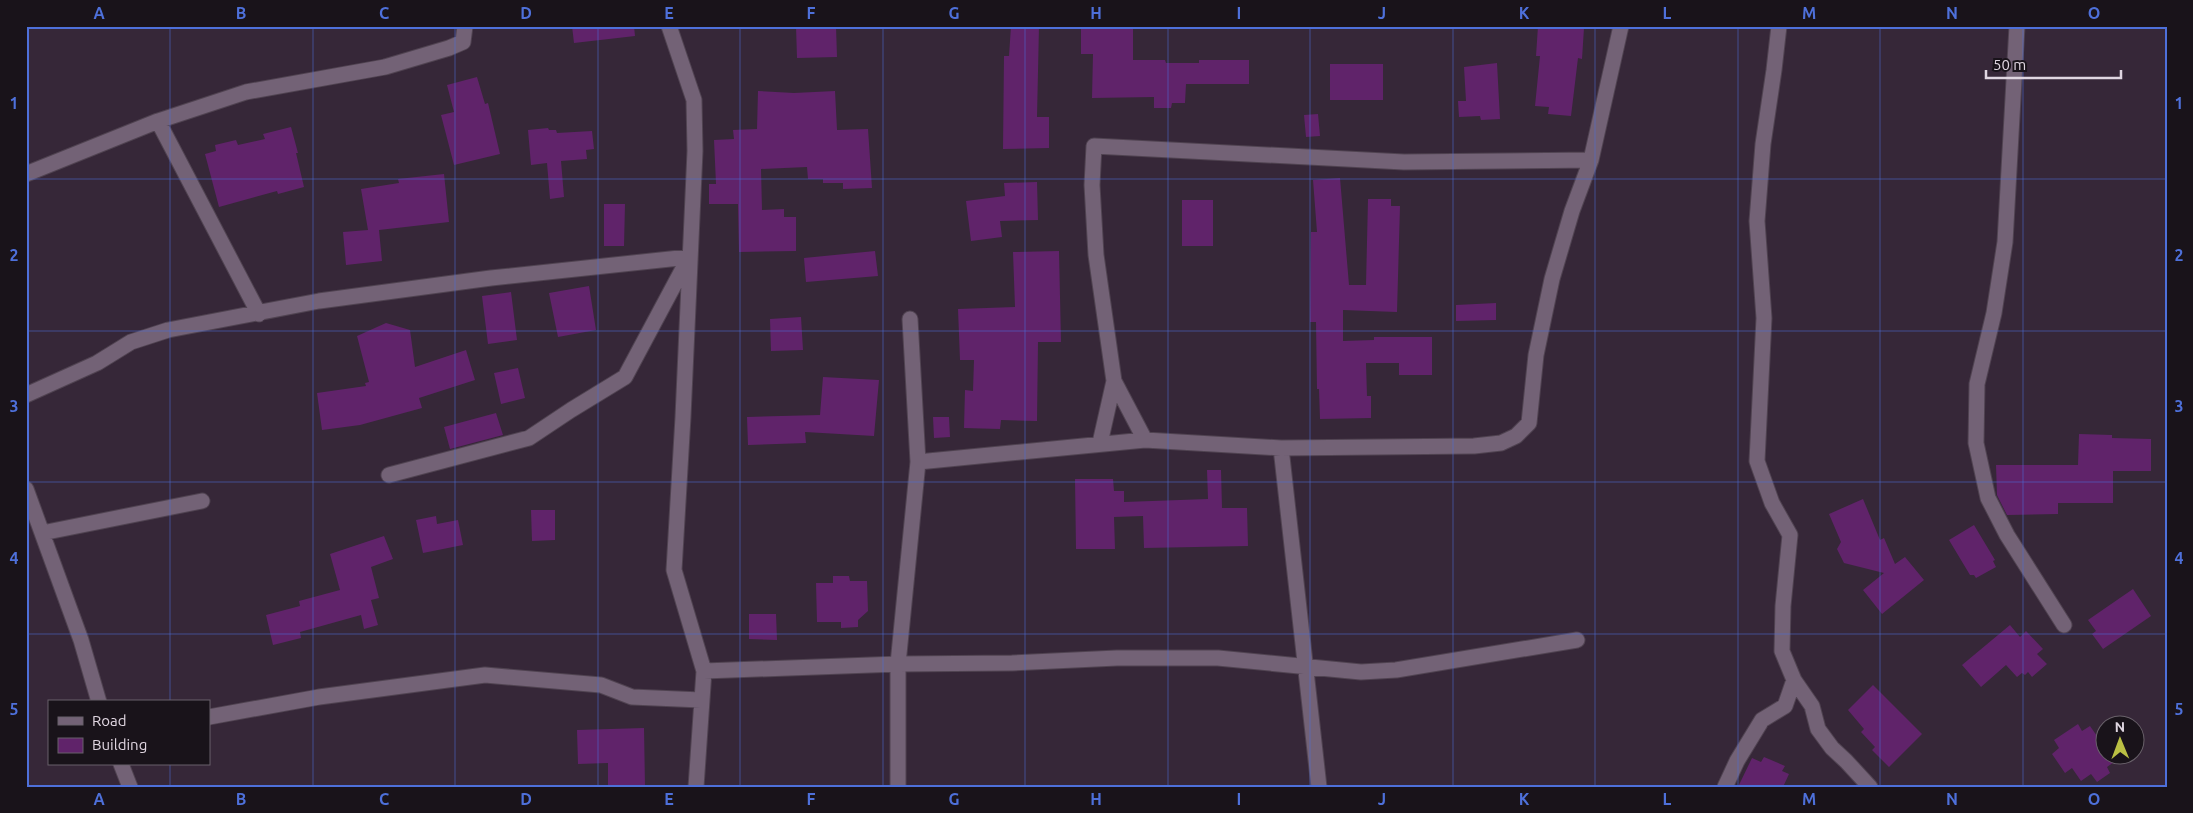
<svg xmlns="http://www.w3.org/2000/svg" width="2193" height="813" font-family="Ubuntu,sans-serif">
<rect width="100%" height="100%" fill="#362738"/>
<path fill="#60236a" d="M572,26H634L635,36L574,43Z
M796,26H836L837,57L797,58Z
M1011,26H1039L1037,117H1049V148L1003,149L1004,56H1009Z
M1081,26H1133V60H1165L1166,63H1199V60H1249V84H1186L1185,103H1172L1171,108H1154V97L1092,98L1093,54H1081Z
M1538,26L1584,28L1582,59L1578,58L1571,116L1548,114L1549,107L1535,106L1540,56H1536Z
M1497,63L1500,119L1481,120L1480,116L1459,117L1458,101H1466L1464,67Z
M1330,64H1383V100H1330Z
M477,77L485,104L488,103L500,154L454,165L441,115L454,112L447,85Z
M758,91L794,93L835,91L837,130L868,129L872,188L843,189V183H823V179H808L807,167L761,169L762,210L784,209V217H796V251L739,252L738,204H709V184H716L714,140L734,139L733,130L757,129Z
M1318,114L1320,136L1306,137L1304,115Z
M291,127L298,153H296L304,187L278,194L277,191L219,207L205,154L216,151L215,145L236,140L238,145L265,139L263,134Z
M548,128L549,130H556L557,133L592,131L594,149L586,150L587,159L561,161L564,197L550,199L547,163L531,165L528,130Z
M444,174L449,222L379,230L382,261L346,265L343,232L368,230L361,189L399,183L398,179Z
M1340,178L1349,285H1366L1368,199H1391V206H1400L1397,312L1343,310V341L1374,340V337H1432V375H1399V363H1366L1367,396H1371V418L1320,419L1319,389H1317L1316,322H1310L1311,232H1317L1313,180Z
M1037,182L1038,220L1000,221L1002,237L971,241L966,201L1005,196L1004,183Z
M1182,200H1213V246H1182Z
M604,204H625L624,246H604Z
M875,251L878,276L806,282L804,258Z
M1059,251L1061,342H1038L1037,421L1001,420L1000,429L964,428L965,390L973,391L974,360H960L958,309L1015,307L1013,252Z
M589,286L596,330L558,337L549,293Z
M511,292L517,340L488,344L482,296Z
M1496,303V320L1456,321V305Z
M801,317L803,350L771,351L770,319Z
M386,323L410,330L415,367L466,350L475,380L419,398L422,408L360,425L322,430L317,393L366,386L365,383L369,382L357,336Z
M518,368L525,398L501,404L494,373Z
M823,377L879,380L874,436L805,432L806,443L748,445L747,417L820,415Z
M496,413L503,435L450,449L444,427Z
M933,417H949L950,437L934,438Z
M2079,434L2112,435V438L2151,439V471H2113V503H2058V514L2007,515L1997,495L1996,465H2078Z
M1207,470H1221L1222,508H1247L1248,546L1144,548L1143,516L1114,517L1115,549H1076L1075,479H1113L1114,491H1124V502L1208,499Z
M1863,499L1880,540L1884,538L1895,564L1905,557L1924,580L1882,614L1863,590L1884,573L1844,563L1837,549L1841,542L1829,514Z
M531,510H555V540L532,541Z
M436,516L437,524L458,520L463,545L423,553L416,520Z
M1974,525L1995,560L1993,561L1996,567L1976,578L1974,575H1970L1949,540Z
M384,536L393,559L371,567L379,598L371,600L378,625L364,629L361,615L300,632L301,638L273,645L266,615L300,606L299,601L340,590L330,554Z
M833,576H849L850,581H867L868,611L858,620V627L841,628V622H817L816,583H833Z
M2133,589L2151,616L2103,649L2092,634L2096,631L2088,620Z
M749,614H776L777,640L749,639Z
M2010,625L2020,637L2026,631L2043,649L2037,654L2047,664L2032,677L2028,672L2025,675L2022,673L2017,677L2006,665L1981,687L1962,665Z
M1873,685L1922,734L1889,767L1872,750L1875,747L1861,732L1864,729L1848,710Z
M2078,724L2082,731L2090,726L2106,749V756H2110L2114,762L2107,767L2110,773L2097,782L2091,774L2081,781L2072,768L2065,773L2052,754L2059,748L2054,740Z
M644,728L645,787H608V763L578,764L577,730Z
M1764,757L1785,766L1782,771L1789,774L1783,787H1738L1752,758L1761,762Z"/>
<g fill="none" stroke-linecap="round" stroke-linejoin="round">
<g stroke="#504351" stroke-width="17">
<path id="minor" d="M669,26L694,100L695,151L683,417L674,570L704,671L696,787
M1779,26L1774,70L1763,144L1757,221L1764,318L1757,461L1772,503L1790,535L1783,606L1782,651L1794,680L1812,706L1818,729L1832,748L1846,761L1870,787
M2017,26L2005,242L1994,313L1977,384L1976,443L1988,498L2007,535L2064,625
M158,121L259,314
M26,174L158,121L246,92L385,67L449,48L463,42L465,26
M26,395L97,363L131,342L168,330L319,301L491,278L689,257
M1145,440L1114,381L1096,255L1092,185L1094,146L1404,162L1591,160
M1100,443L1114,381
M1281,448L1319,787
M918,462L1145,440L1281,448L1474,446L1501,443L1516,436L1529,423L1536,355L1552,279L1572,211L1591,160L1621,26
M389,475L529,438L571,410L625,377L687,261
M26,489L81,640L99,702
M42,533L202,501
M704,671L898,664L1012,663L1117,658H1218L1361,672L1396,670L1577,640
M209,717L319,697L485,675L601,685L632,697L701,700
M121,764L130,787
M898,787V664L918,462L910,319
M1725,787L1737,761L1762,720L1785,706L1794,680"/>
</g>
<use href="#minor" stroke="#736276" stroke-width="15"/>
</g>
<path fill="none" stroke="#4e70da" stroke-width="1" stroke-opacity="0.55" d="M170,26V702M313,26V787M455,26V787M598,26V787M740,26V787M883,26V787M1025,26V787M1168,26V787M1310,26V787M1453,26V787M1595,26V787M1738,26V787M1880,26V787M2023,26V787M26,179H2167M26,331H2167M26,482H2167M26,634H2167M170,764V787"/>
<rect width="2193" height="813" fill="none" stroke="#19131a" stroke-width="55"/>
<rect x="48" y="700" width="162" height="65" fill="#19131a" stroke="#69616a"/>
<rect x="58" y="717" width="25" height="8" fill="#736276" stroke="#69616a"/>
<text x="92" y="726" font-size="15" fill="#e0d6e1">Road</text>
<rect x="58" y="738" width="25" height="15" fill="#60236a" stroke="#69616a"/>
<text x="92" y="750" font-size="15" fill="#e0d6e1">Building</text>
<g transform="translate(2120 740) rotate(359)"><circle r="24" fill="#19131a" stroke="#69616a"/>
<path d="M0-4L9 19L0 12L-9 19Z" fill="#bbc044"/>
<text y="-8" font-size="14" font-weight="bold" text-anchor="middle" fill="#e0d6e1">N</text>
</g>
<path d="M1986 70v8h135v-8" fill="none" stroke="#e0d6e1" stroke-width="2.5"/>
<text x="1993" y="70" font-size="15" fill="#e0d6e1" stroke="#19131a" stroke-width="4" paint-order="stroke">50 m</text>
<rect x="28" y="28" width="2138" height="758" fill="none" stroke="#4e70da" stroke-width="2"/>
<g font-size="16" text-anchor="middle" font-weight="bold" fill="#4e70da">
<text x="99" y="19">A</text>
<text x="241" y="19">B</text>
<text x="384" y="19">C</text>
<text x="526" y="19">D</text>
<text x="669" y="19">E</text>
<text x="811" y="19">F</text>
<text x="954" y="19">G</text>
<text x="1096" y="19">H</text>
<text x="1239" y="19">I</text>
<text x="1382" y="19">J</text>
<text x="1524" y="19">K</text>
<text x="1667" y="19">L</text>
<text x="1809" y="19">M</text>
<text x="1952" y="19">N</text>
<text x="2094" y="19">O</text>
<text x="14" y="109">1</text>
<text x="2179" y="109">1</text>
<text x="14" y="261">2</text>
<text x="2179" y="261">2</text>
<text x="14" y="412">3</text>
<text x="2179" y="412">3</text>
<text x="14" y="564">4</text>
<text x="2179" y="564">4</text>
<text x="14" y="715">5</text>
<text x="2179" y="715">5</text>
<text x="99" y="805">A</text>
<text x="241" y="805">B</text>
<text x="384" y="805">C</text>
<text x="526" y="805">D</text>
<text x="669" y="805">E</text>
<text x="811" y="805">F</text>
<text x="954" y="805">G</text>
<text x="1096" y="805">H</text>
<text x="1239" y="805">I</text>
<text x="1382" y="805">J</text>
<text x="1524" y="805">K</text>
<text x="1667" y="805">L</text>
<text x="1809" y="805">M</text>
<text x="1952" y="805">N</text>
<text x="2094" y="805">O</text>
</g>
</svg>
